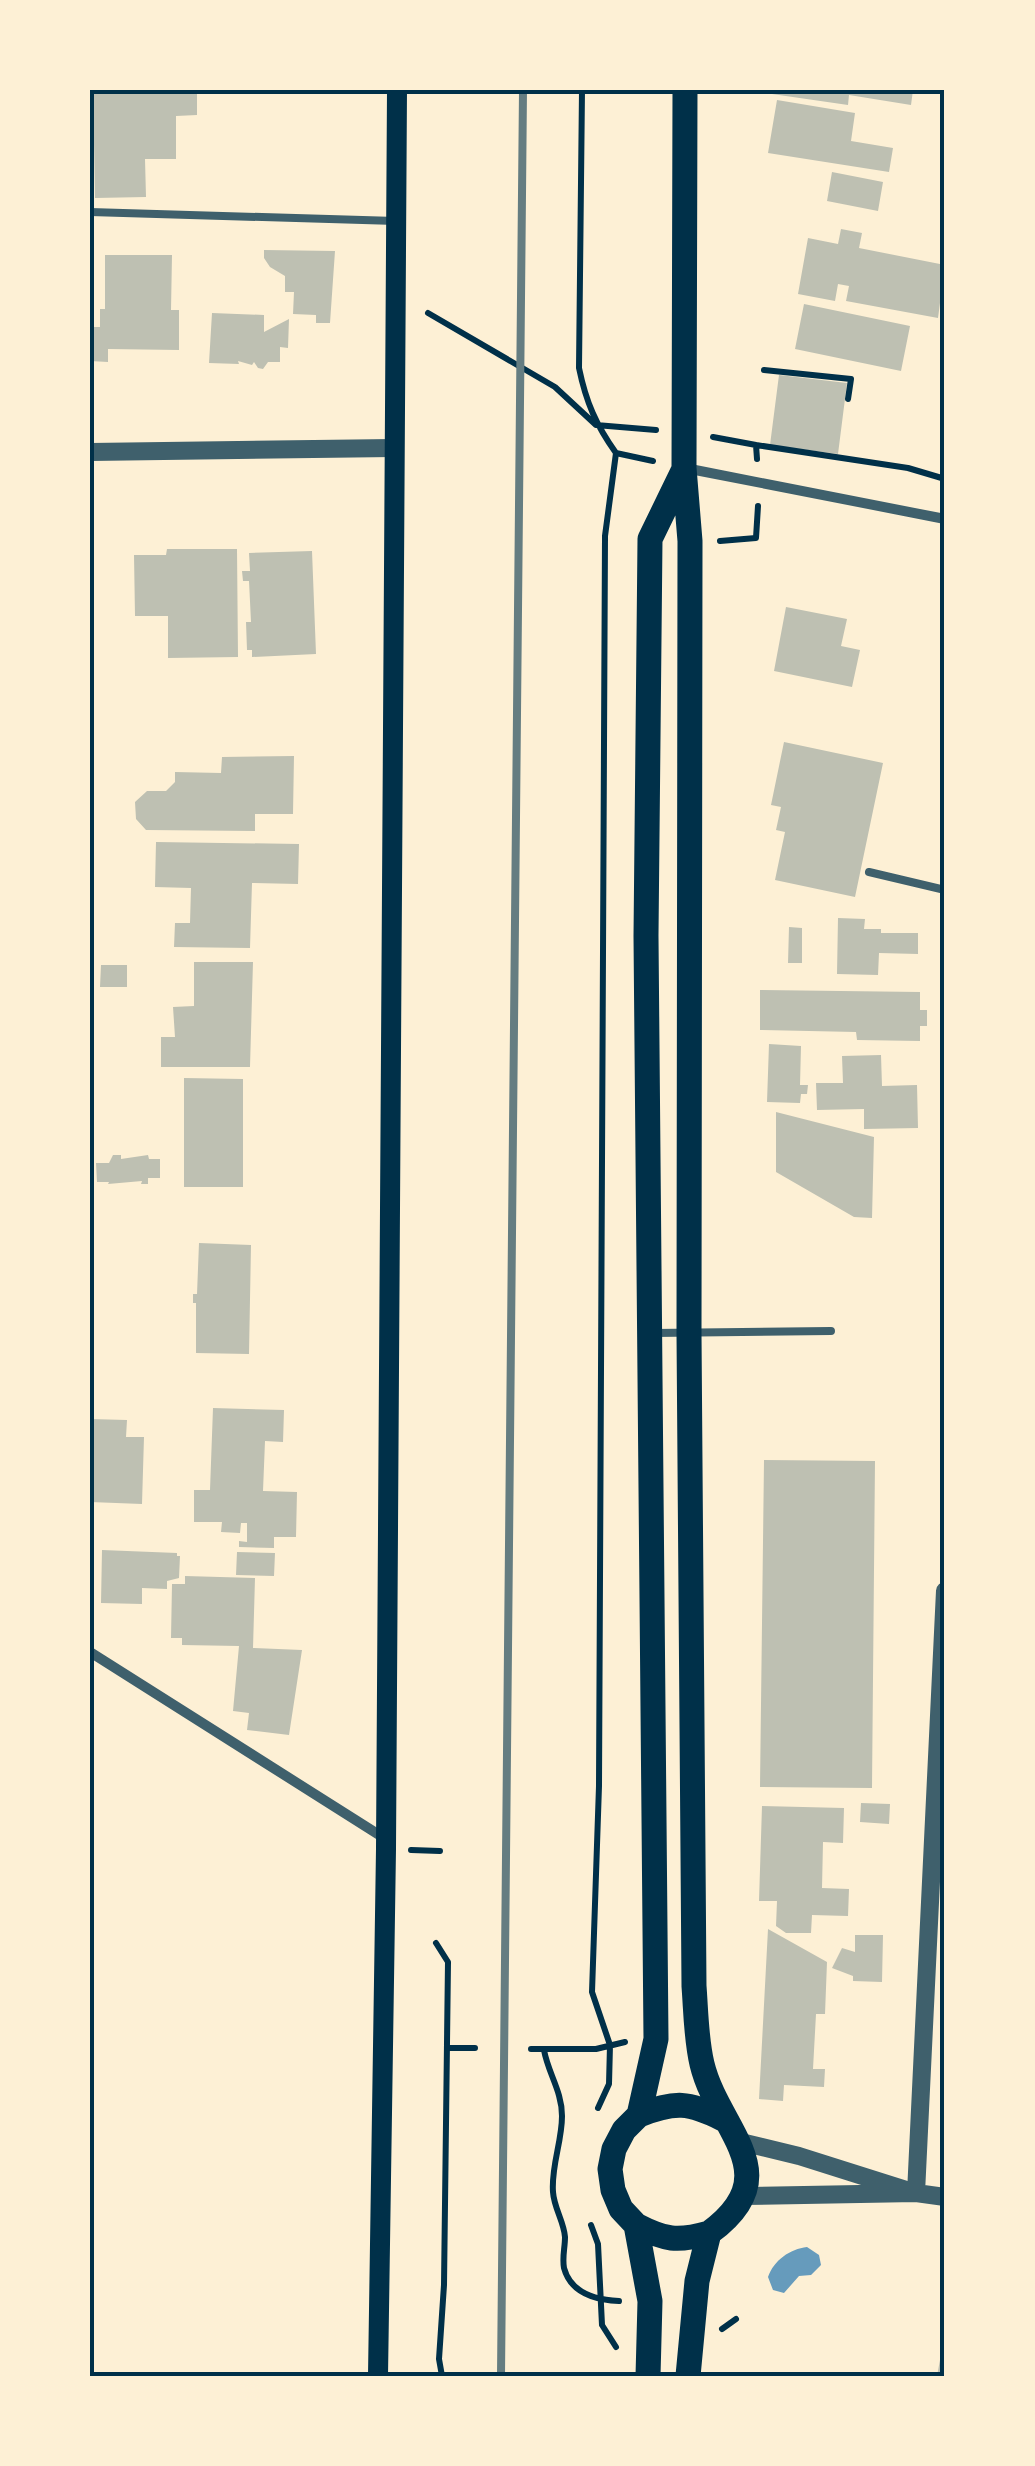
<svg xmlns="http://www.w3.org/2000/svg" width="1035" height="2466" font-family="'Alegreya Sans',sans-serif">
<rect width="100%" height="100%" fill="#fdf0d5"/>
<path fill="#669bbc" d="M807,2247L819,2255L821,2265L811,2275L799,2276L784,2293L773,2290L768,2277C774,2260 790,2249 807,2247Z"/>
<path fill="#bec0b2" d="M93,90H197V115L176,116V159H145L146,197L95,198Z
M773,90H913L911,105L849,95L848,105L772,94Z
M777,100L855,113L851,141L893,148L889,172L768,153Z
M832,172L883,182L878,211L827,201Z
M841,229L862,233L859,248L945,265L938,318L846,301L849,286L838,284L835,301L798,294L808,238L838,244Z
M264,250L335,251L330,323H316V315L293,314L294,292H285V276L270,267L264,258Z
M105,255H172L171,310H179V350L108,349V362L90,361V327H100V309H105Z
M804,304L910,326L901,371L795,349Z
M212,313L264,315V332L289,319L288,348L280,347V362H268L263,369L258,368L254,362L252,365L238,361L239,364L209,363Z
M779,375L847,383L838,454L770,445Z
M167,549H237L238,657L168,658V616H135L134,555H166Z
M312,551L316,654L252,657V650H247L246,622H251L249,581H243L242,571H250L249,553Z
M786,607L847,619L841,646L860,650L852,687L774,671Z
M784,742L883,763L855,897L775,880L785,832L776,830L781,807L771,805Z
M294,756L293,814H255V831L146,830L136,819L135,802L147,791H166L175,782V772L221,773L222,757Z
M156,842L299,844L298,884L252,883L250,948L174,947L175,923H190L191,888L155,887Z
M838,918L865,919L864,929H881V933H918V954L879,953L878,975L837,974Z
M789,927L802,928V963H788Z
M194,962H253L250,1067H161V1037H175L173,1007L194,1006Z
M101,965H127V987H100Z
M760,990L920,992V1010H927V1026H920V1041L857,1040L856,1032L760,1030Z
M769,1044L801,1046L800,1085H808L807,1094H801L800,1103L767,1102Z
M881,1055L882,1086L917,1085L918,1128L864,1129V1109L817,1110L816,1083H843L842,1056Z
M184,1078L243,1079V1187H184Z
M776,1112L874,1137L872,1218L854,1217L776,1172Z
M113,1155H121V1159L148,1155L149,1159H160V1178H148V1184H141L142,1181L108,1184L109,1182H97L96,1163H109Z
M199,1243L251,1245L249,1354L196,1353V1303H193V1294H197Z
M213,1408L284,1410L283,1442L265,1441L263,1491L297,1492L296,1537H274V1548L239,1547V1541L247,1542V1523H241L240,1533L221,1532L222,1522H194V1490H210Z
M90,1419L127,1420L126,1437H144L142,1504L90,1502Z
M764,1460L875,1461L872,1788L760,1787Z
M102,1550L177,1553V1556H180L179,1578L167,1581V1589L142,1588V1604L101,1603Z
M237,1552L275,1553L274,1576L236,1575Z
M185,1576L255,1578L253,1648L302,1650L289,1735L247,1730L249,1713L233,1711L239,1646L182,1645V1638H171L172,1584H185Z
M861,1803L890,1804L889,1824L860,1822Z
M762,1806L844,1808L843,1843L823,1842L822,1888L849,1889L848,1916L812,1915L811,1933H786L776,1926L777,1901H759Z
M768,1929L827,1962L825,2014H816L813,2069H825L824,2087L784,2085L783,2101L759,2099Z
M855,1935H883L882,1982L853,1981V1976L832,1968L842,1948L855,1952Z
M943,2344L945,2376H937Z"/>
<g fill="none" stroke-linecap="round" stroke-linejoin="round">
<path stroke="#003049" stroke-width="6" d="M582,90L579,368C586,402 596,425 616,453L605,536L599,1786L592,1992L610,2045L609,2084L598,2108
M428,313L555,387L596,425L656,430
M764,370L851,379L848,399
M713,437L756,445L757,459
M756,445L908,468L945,479
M616,453L653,461
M720,541L756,538L758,506
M945,557V560
M411,1850L440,1851
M436,1943L448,1962L444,2285L439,2359L442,2376
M448,2048H475
M531,2049H596L625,2042
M544,2050C548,2073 562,2091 562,2116C562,2142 551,2166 553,2192C554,2208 564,2222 565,2237C565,2248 562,2257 564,2268C571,2294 596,2300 619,2301
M591,2225L598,2244L602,2325L616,2347
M722,2329L736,2319"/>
<path stroke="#3f606c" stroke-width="8" d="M90,212L396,221
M869,872L945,890
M654,1333L831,1331"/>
<path stroke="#3f606c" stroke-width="10" d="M685,468L945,519
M90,1652L384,1838"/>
<path stroke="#3f606c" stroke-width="18" d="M90,452L393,448
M945,1591L916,2193L945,2197
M741,2142L799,2156L916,2193L743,2196"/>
<path stroke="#003049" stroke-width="20" d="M378,2376L386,1849L397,90"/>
<path stroke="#003049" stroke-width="25" d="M685,90L684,468L690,541L689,1333L694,1986C696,2012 696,2039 702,2064C718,2131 790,2174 709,2233L697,2281L688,2376
M639,2115C675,2101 689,2102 723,2119
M636,2225C665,2240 677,2242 709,2233
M648,2376L650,2301L636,2225L621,2209L613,2190L610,2169L614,2149L624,2130L639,2115L656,2039L646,936L650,539L684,469"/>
<path stroke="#657d81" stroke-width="8" d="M501,2376L523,90"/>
</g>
<rect width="1035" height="2466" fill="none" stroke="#fdf0d5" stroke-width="185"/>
<rect x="92" y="92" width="850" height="2282" fill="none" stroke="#003049" stroke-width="4"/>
</svg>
